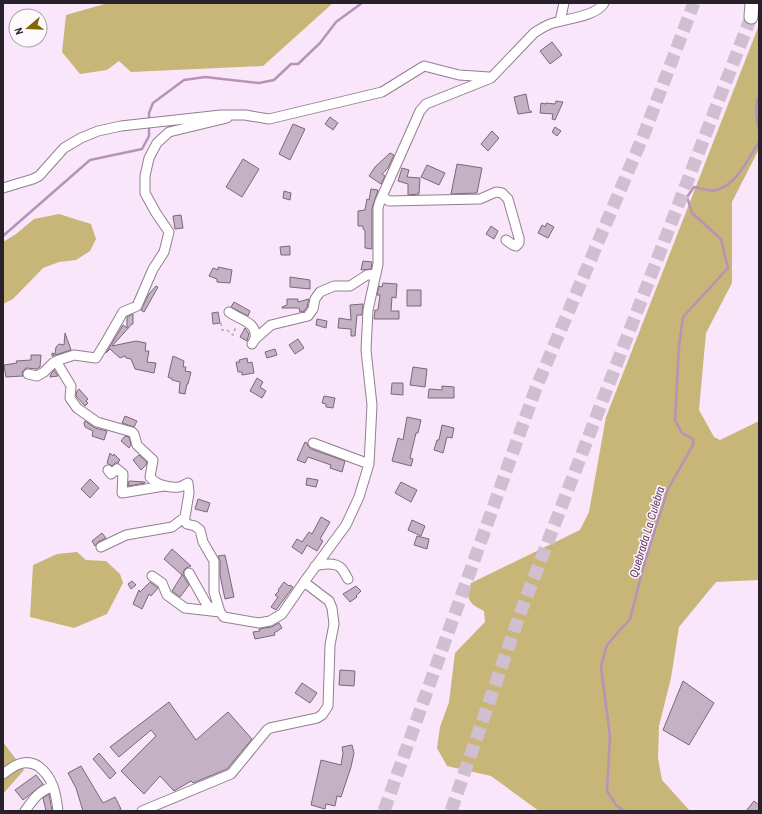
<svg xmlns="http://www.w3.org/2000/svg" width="762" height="814" font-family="'Archivo Narrow',sans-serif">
<rect width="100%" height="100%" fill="#fae6fa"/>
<path fill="#c8b578" d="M108,3H333L263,66L131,72L119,61L107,70L80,74L62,52L66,15Z
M759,25V149L732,202V283L706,333L699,410L714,437L720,440L759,421V580L716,582L679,627L671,678L659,726L658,758L662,780L690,811H539L491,776L447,766L437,748L440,727L449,702L455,653L485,622L484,611C469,603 465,600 471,583L580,530L589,512L606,417Z
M59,214L91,224L96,239L90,251L76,260L59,262L43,268L13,299L3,304V242L16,234L34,219Z
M77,552L86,560L106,561L120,574L123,583L107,614L74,628L30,617L33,565L57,554Z
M3,742L24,770L3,794Z"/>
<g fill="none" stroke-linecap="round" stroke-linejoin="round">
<path stroke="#b693b7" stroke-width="2.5" d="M759,98L757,100L756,111L759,131
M149,121V113L153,103L184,80L205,77L259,83L274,80L291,64H298L320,43L336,22L362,3
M3,236L90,160L142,149L149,136V126
M624,811L616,805L607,791L610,737L601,666L607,645L630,619L645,561L668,489L693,445V439L682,433L675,420L679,346L683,317L728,268L721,239L692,213L687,197L694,187C701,188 710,192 716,190C736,186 749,157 759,142"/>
</g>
<path fill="#c4b1c4" stroke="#7a687a" d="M552,42L562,55L550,64L540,51Z
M526,94L529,110L532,112L518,114L514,97Z
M556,101L563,102L555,120L552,119L553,114L540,113L541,103L546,104V103L555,104Z
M330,117L338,123L333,130L325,124Z
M293,124L305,129L290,160L279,154Z
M555,127L561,131L557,136L552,132Z
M492,131L499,138L488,151L481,144Z
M390,153L394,155L388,168L382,174L385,176L381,184L369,176L375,167Z
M243,159L259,169L242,197L226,187Z
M457,164L482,168L477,193L451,194Z
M427,165L445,173L439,185L421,177Z
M402,168L409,170L407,177L420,178L419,194L408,195V184L398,181Z
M371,189L378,190L372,208V249L365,248V230L363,229V226H358V211L365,210L367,199L369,200Z
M284,191L291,193L290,200L283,198Z
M181,215L183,228L175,229L173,216Z
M547,223L554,227L548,238L538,233L542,225L545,227Z
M491,226L498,231L494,239L486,234Z
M290,246V255H281L280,247Z
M363,261L372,262L371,269L361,270Z
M218,267L232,270L230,283L217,282V279L209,276L213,268L218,270Z
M290,277L310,280V289L290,287Z
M383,283L397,284L396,298L392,297L391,311H399V319H374L375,310H378L380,295H377L379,286L382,287Z
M156,286L158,287L144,312L141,310L149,294Z
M407,290H421V306H407Z
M287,299H298V302L309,299L307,307L304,311L300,312L299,308H282V307L287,305Z
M234,302L250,311L248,316L231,307Z
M363,304L362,315H357L355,336H351V329L338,328L339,318L351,320L350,305Z
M218,312L220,323L213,324L212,313Z
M133,314V324H132L112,346L136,341L146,343L145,351H149L147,362L156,363L154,373L135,369L131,359L126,358L125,356L120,358L110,349L106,353L123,325L127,328V317Z
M317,319L327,321L326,328L316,325Z
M245,328L249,334L247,341L240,337Z
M65,333L71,350L52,356V353L55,354L56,347L59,344L64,345Z
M298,339L304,348L295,354L289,345Z
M275,349L277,355L267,358L265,352Z
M31,355H41L40,367L37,369L26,368L22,372L23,376L6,377L4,365L17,363L16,361L31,360Z
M173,356L184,361L183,367H186L185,371L191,372L188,384H187L185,394L179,393L180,382L172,380V379L168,377Z
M247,358L248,363L252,362L254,373L242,375V372H238L236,362H240L239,360Z
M413,367L427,369L425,387L410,385Z
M54,370L58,376L50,377L51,374Z
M257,378L263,382L260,387L266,391L262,398L250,391Z
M392,383H403V395L391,394Z
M442,386L454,387V398H428L429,389L442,390Z
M79,389L88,399L86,401L88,403L85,406L76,396L77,391Z
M324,396L335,398L333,408L326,407V404L322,403Z
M125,416L137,421L134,427L122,423Z
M407,417L421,420L418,433H416L410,458L413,459L411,466L392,461L398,438L403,440Z
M85,421L95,428L107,431L104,440L92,436L93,431L85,427L84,423Z
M442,425L454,428L452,438L447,437L443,453L434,450L437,440H439Z
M125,436L129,437L131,445L129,448L121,441Z
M305,442L307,443L308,446L311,449L345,461L342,472L330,468L331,465L308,457L305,463L297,460Z
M110,453L113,456L114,454L120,460L118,462L119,463H115L112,466L107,463Z
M139,455L147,462L146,465L141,470L133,460Z
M307,478L318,480L316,487L306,485Z
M90,479L99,488L90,498L81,489Z
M129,481L145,482V483L128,486Z
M401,482L417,490L411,502L395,493Z
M198,499L210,503L207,512L195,509Z
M321,517L330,522L320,539L323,541L317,551L307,545L302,554L292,547L297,539L302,542L309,532L312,534Z
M412,520L425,526L421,536L408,530Z
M102,533L106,538L98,542L95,546L92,541Z
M417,536L429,539L427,549L414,545Z
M172,549L191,566L186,568L184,570L183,575L189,585L180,597L172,591L182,575L164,559Z
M225,555L234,597L225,599L220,575V561L218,556Z
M132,581L136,585L131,589L128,584Z
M150,582L158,588L151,596L149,594L142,609L133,604L139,590L140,592Z
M284,582L289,586L290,585L293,587L276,610L271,607L278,597L275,595L279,591L278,590Z
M356,586L361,591L356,596L357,597L350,602L343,594Z
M279,623L282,628L274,633L275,635L255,639L253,632L260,631L259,629L271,627Z
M340,670L355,671L354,686L339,685Z
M683,681L714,703L689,745L663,730Z
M302,683L317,693L310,703L295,693Z
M169,702L196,740L228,712L252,739L227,769L193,783L191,781L174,791L160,776L144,794L121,771L156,736L151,730L119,757L110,747Z
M352,745L354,753L351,767L341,797L337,796L335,806L326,804L325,809L311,805L321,760L341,765L343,753L342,747Z
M99,753L116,773L110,779L93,759Z
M81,766L103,803L115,797L121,809L118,811H83L76,788L68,773Z
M36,775L43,784L23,800L15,790Z
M49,794L52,811H46L43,798Z
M754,801L759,805V811H746Z"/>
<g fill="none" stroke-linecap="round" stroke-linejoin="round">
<path stroke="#d0bfd0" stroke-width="13" stroke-dasharray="13 6" stroke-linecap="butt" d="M384,811L536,388L644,134L694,3
M451,811L521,611L751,17"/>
<g stroke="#917f91" stroke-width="11">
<path id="minor" d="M560,21L564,3
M3,188L33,179L39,176L64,148L81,138L98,131L121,126L221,115H245L269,119L382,92L424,66L459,75L489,77
M382,197L389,201L480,199L496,192L502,193L508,199L519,238V243L516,246L513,245L506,240
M229,312C240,320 258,322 255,339
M252,344L255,339L271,325L308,316L313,309L315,299L320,292L334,286H350L367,275L376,274
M56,361L74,355L96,358L107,340L123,312L137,306L153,269L164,252L169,232L156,213L145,193V176L149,158L157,143L169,132L227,118
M28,374L37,376L44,372L53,363L56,361L71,386L70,398L77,408L97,422L132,432L134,434L137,445L153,460L150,477C156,485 169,488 179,487C182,487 185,484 188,483L189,493L185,517L184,520L187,524L195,526L200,530L203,542L214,561V592L220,612L224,617L259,623L270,621L282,614L304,582
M313,443L369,464
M108,470L111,474L117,469L123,474L122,493L164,486
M101,547L126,535L172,527L185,517
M315,566C322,564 335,562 341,568C344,571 346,576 348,579
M189,573L207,605L217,611
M152,576L162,583L167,595L185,608L220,612
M3,774C9,770 15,764 23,763C28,762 33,763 38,766C53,777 56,793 58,811
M25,811C34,798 38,792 53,786
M142,811L231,774L267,730L270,728L317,718L322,715L328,706L330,645L334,624L332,608L329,601L304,582L346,525L359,497L369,464L372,405L366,350L368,310L378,264V208L380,201L420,111L426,104L491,78L534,33C540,29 546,25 553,23C566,19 597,16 604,3"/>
</g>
<g stroke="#917f91" stroke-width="15">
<path id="highway" d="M751,17L752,3"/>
</g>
<path stroke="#b2a2b2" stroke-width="1.5" stroke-dasharray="3 3" stroke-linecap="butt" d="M221,323L222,330H227L233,335L236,326"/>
<use href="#minor" stroke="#fff" stroke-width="9"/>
<use href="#highway" stroke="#fff" stroke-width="13"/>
</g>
<g text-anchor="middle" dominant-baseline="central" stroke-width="3" stroke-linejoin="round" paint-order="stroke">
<g font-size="12" font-style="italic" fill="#6c356e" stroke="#fdf9fd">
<text transform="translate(647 532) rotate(-73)">Quebrada La Culebra</text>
</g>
</g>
<rect width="762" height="814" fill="none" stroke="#292129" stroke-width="8"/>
<g transform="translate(28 28) rotate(251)"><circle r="19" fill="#fdf9fd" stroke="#a8a3a8"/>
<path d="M0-3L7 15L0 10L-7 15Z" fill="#806700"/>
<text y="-6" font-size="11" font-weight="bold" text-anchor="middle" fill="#292129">N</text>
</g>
</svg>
